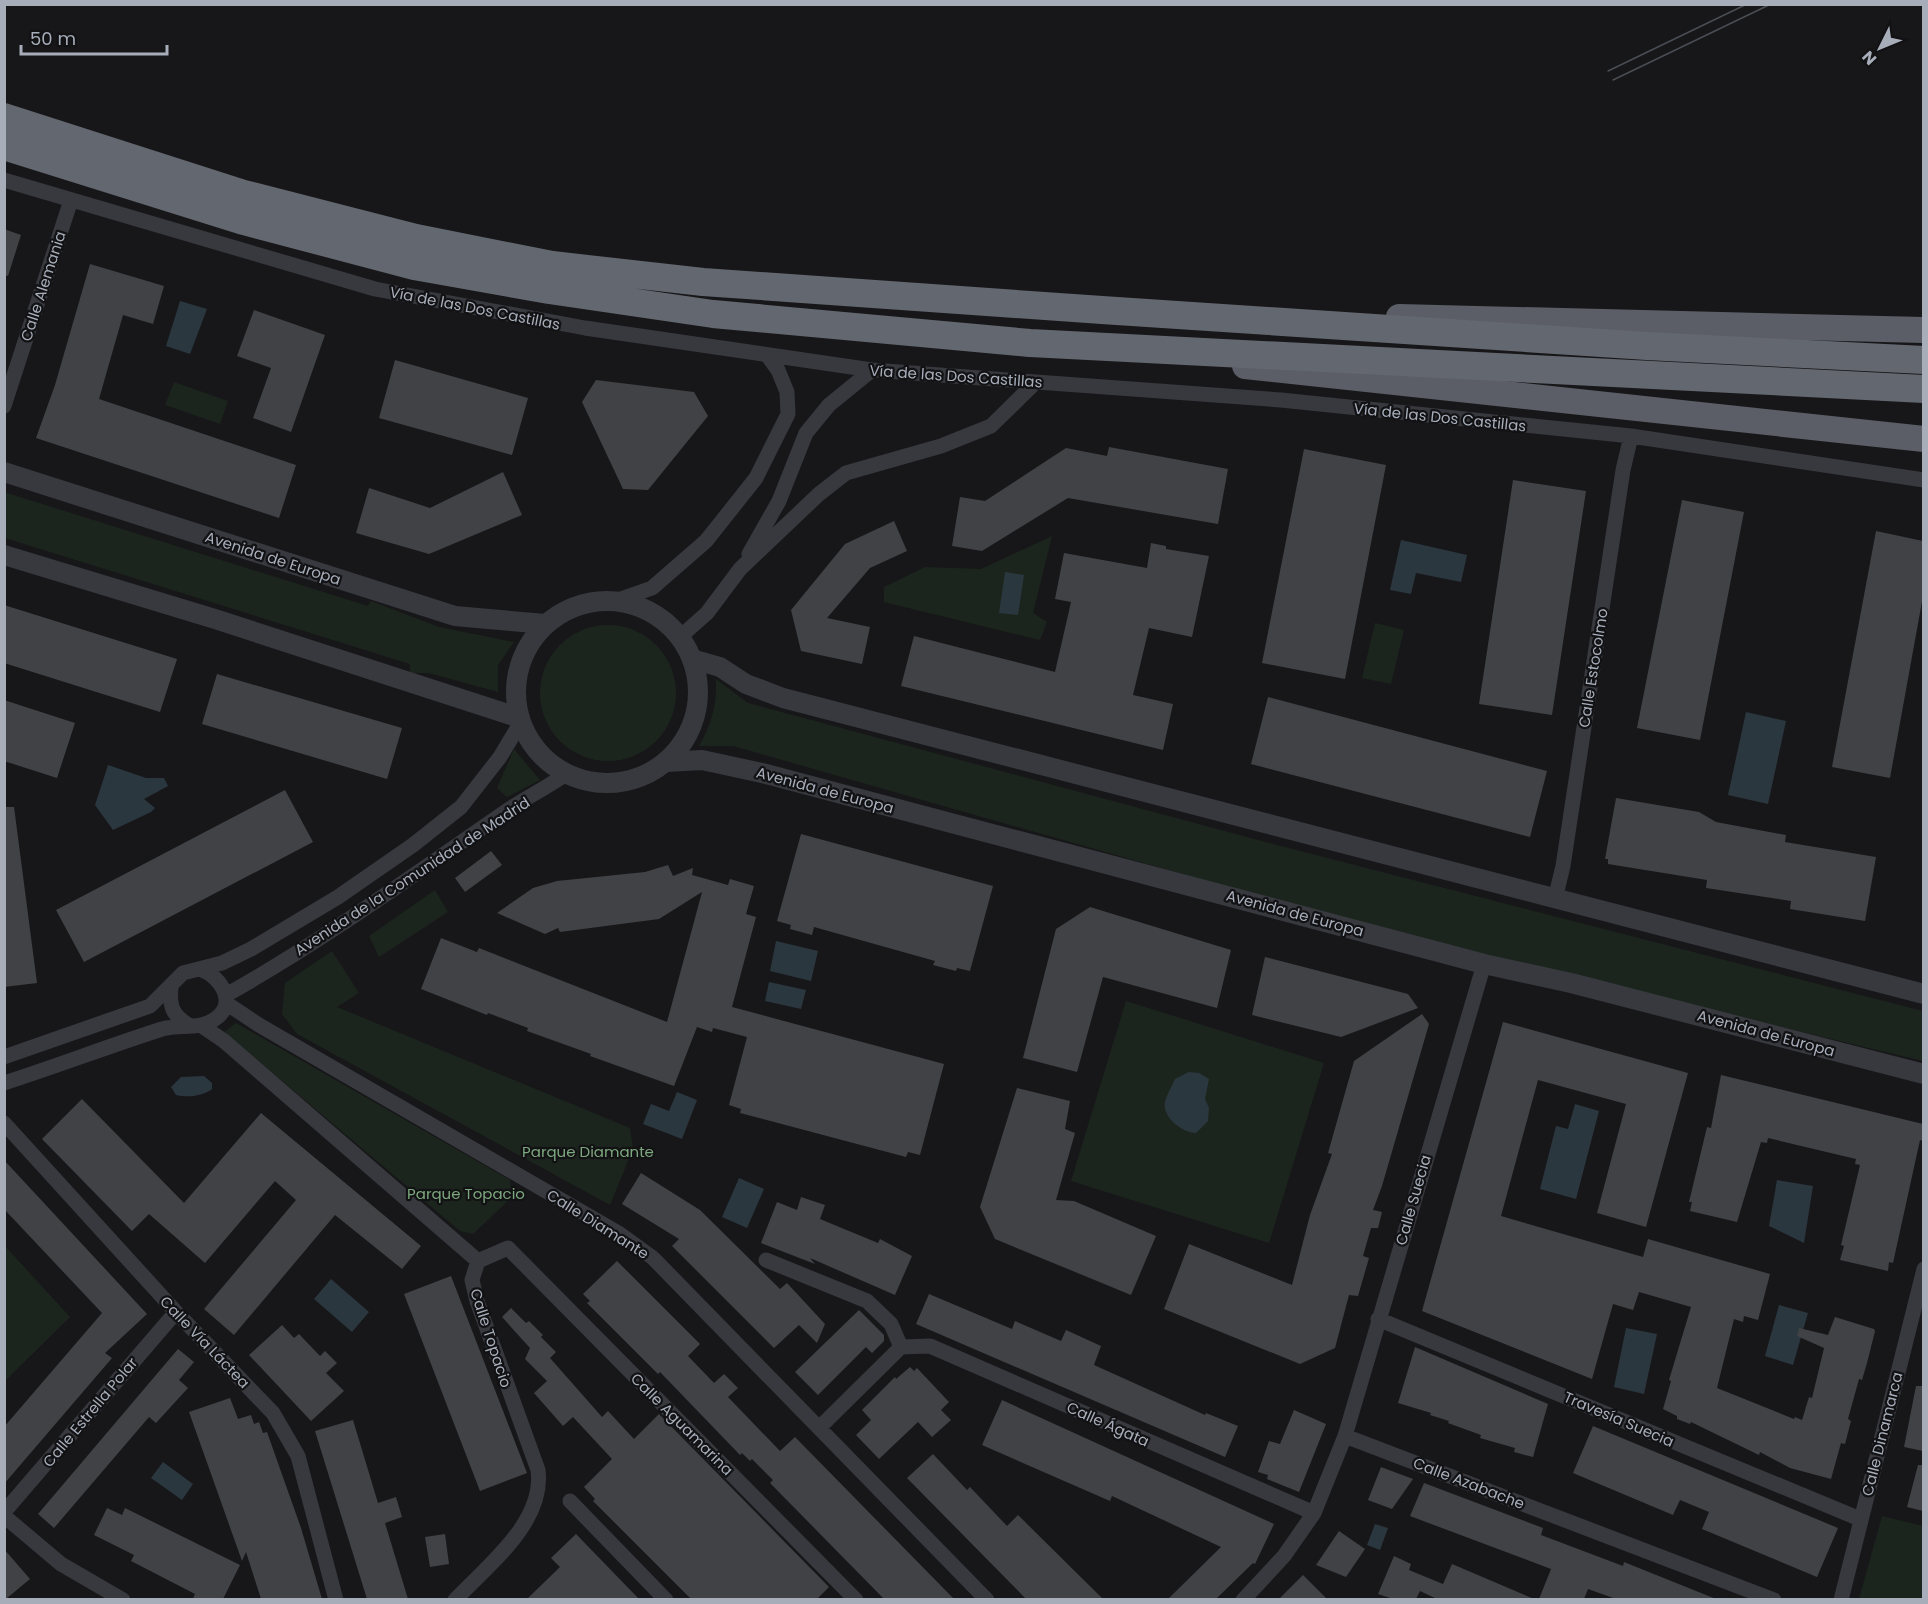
<svg xmlns="http://www.w3.org/2000/svg" width="1928" height="1604" font-family="Poppins,sans-serif">
<rect width="100%" height="100%" fill="#171719"/>
<path fill="#1c251d" d="M174,382L228,401L220,424L165,405Z
M4,492L368,606L371,601L439,627L514,642L498,665V692L429,673H410V664L5,538Z
M1052,536L1033,613L1047,622L1040,640L884,602V587L925,567L981,569Z
M1375,623L1404,630L1391,684L1362,678Z
M540 693a68 68 0 1 1 136 0a68 68 0 1 1-136 0Z
M716,679L748,703L1277,845L1923,1011V1061L1404,937L733,746H699C712,723 717,705 716,679Z
M514,749L540,780L507,797L497,788Z
M435,890L448,912L379,957L369,936Z
M332,951L359,993L337,1007L630,1128L633,1149L610,1205L297,1034L282,1014L285,983Z
M1126,1001L1324,1063L1269,1243L1071,1181Z
M236,1023L510,1180L512,1197L473,1234L460,1231L224,1032Z
M5,1246L70,1317L5,1381Z
M1882,1516L1923,1526V1599H1859Z"/>
<path fill="#2b373f" d="M180,301L207,309L190,354L166,346Z
M1401,540L1467,555L1461,582L1416,573L1411,594L1390,590Z
M1005,572L1024,575L1018,615L999,613Z
M1746,712L1786,721L1768,804L1728,795Z
M108,765L146,778H164L168,786L144,799L155,808L151,812L113,830L95,805Z
M776,941L818,951L811,981L770,971Z
M769,982L806,990L801,1009L765,1001Z
M1189,1072L1199,1073L1209,1079L1205,1099L1209,1108L1208,1121L1196,1133C1182,1133 1162,1117 1165,1102C1167,1094 1172,1086 1175,1079Z
M204,1076L212,1083V1089C203,1096 187,1098 176,1095L171,1087L181,1077Z
M677,1092L697,1100L682,1139L643,1124L651,1104L669,1111Z
M1575,1104L1599,1111L1576,1199L1540,1189L1556,1126L1568,1129Z
M739,1178L764,1189L747,1228L722,1217Z
M1777,1180L1813,1186L1804,1243L1769,1226Z
M331,1279L369,1312L352,1332L314,1299Z
M1779,1305L1808,1313L1793,1365L1765,1356Z
M1626,1328L1657,1334L1644,1394L1614,1387Z
M163,1462L193,1484L182,1500L151,1478Z
M1375,1524L1388,1528L1380,1550L1367,1545Z"/>
<path fill="#404246" d="M4,229L21,235L8,276L4,275Z
M90,264L164,286L153,324L123,315L99,399L296,465L279,518L36,438L55,385Z
M254,310L325,335L291,432L253,418L271,368L237,356Z
M395,360L528,398L512,455L379,418Z
M596,380L694,392L708,416L648,490L623,489L582,402Z
M1109,447L1228,469L1218,524L1068,498L982,551L952,546L960,497L985,501L1066,448L1107,456Z
M1304,449L1386,465L1345,679L1262,663Z
M503,472L522,515L429,554L356,533L369,488L430,508Z
M1513,480L1586,491L1552,715L1479,704Z
M1682,500L1744,512L1700,740L1637,728Z
M894,521L907,551L870,568L827,618L870,627L862,664L801,651L791,610L845,544Z
M1876,531L1923,541V596L1890,778L1832,767Z
M1151,543L1166,546V549L1209,556L1192,637L1149,628L1133,695L1173,704L1163,750L901,686L914,636L1055,672L1071,602L1055,599L1064,553L1147,568Z
M4,605L177,659L160,712L4,663Z
M217,674L402,728L387,779L202,724Z
M1268,697L1547,771L1530,837L1251,764Z
M4,700L75,723L57,778L4,761Z
M285,790L313,842L84,962L56,910Z
M1616,798L1699,812L1716,822L1786,835L1785,842L1876,857L1865,921L1790,909L1791,901L1706,888L1707,880L1608,864V859H1605Z
M4,807H14L37,983L4,987Z
M801,834L993,886L970,971L957,968L956,971L933,965L935,961L814,927L812,935L790,929L791,925L777,921Z
M491,851L502,865L465,892L455,878Z
M668,865L673,876L693,868L692,875L728,885L730,879L754,886L746,914L756,917L732,1007L944,1064L920,1155L908,1152L906,1157L740,1113L741,1109L729,1105L747,1037L713,1028L712,1032L697,1027L674,1086L590,1056L591,1054L527,1031L528,1028L488,1013L487,1015L421,989L441,938L477,952L479,948L667,1022L702,892L659,919L560,932L558,928L545,934L497,913L533,888L557,881L645,872Z
M1090,907L1231,950L1217,1008L1103,977L1077,1072L1023,1058L1056,929Z
M1265,957L1408,994L1418,1008L1341,1037L1252,1015Z
M1422,1014L1429,1024L1382,1186L1373,1210L1382,1212L1378,1228H1371L1363,1256L1369,1258L1358,1296L1349,1295L1335,1348L1300,1364L1164,1309L1189,1244L1292,1285L1310,1215L1332,1154L1328,1153L1354,1061Z
M1503,1022L1688,1073L1646,1227L1597,1213L1626,1104L1538,1080L1501,1216L1643,1257L1648,1239L1770,1274L1758,1320L1744,1316L1743,1322L1734,1319L1717,1388L1794,1419L1795,1417L1802,1420L1809,1397L1812,1398L1824,1348L1797,1336L1799,1328L1828,1335L1835,1317L1874,1329L1875,1331L1867,1363L1862,1380L1859,1379L1848,1419L1851,1421L1845,1444L1841,1443L1831,1479L1790,1468L1760,1452L1759,1455L1691,1422L1690,1424L1677,1419V1416L1663,1409L1671,1381L1669,1380L1691,1307L1639,1292L1633,1310L1613,1304L1592,1379L1422,1311Z
M1721,1075L1923,1124V1141L1920,1140L1893,1263L1889,1262L1888,1271L1840,1260L1844,1246L1841,1245L1860,1165L1855,1164L1856,1159L1768,1138L1767,1143L1761,1142L1737,1222L1690,1211L1692,1202H1689L1707,1127L1711,1128Z
M1017,1088L1070,1101L1065,1129L1075,1133L1056,1200L1074,1201L1156,1236L1131,1295L995,1239L980,1207Z
M82,1099L184,1203L261,1113L421,1246L402,1269L335,1215L234,1335L204,1309L296,1200L275,1181L205,1263L149,1214L132,1231L42,1139Z
M4,1160L147,1314L105,1353L112,1358L4,1484V1427L102,1313L4,1209Z
M641,1173L700,1210L780,1289L787,1283L825,1324L817,1343L799,1325L774,1348L672,1246L679,1239L622,1204Z
M801,1197L825,1205L820,1219L878,1243L880,1239L912,1256L895,1295L810,1258L815,1264L761,1243L777,1202L797,1210Z
M617,1261L700,1344L688,1356L714,1383L724,1374L738,1388L728,1397L780,1451L795,1437L954,1599H884L770,1483L773,1480L752,1459L750,1461L742,1453L740,1455L660,1372L658,1374L587,1303L590,1301L583,1294Z
M451,1276L527,1473L480,1491L404,1294Z
M929,1294L1012,1329L1015,1321L1061,1341L1066,1330L1101,1346L1094,1365L1205,1415L1206,1413L1238,1426L1225,1457L916,1324Z
M511,1308L526,1323L529,1321L543,1335L541,1337L556,1352L550,1358L602,1417L608,1411L634,1439L659,1414L829,1587L817,1599H691L593,1501L595,1499L584,1487L612,1459L573,1417L563,1426L534,1393L547,1381L525,1359L530,1348L502,1317Z
M859,1310L884,1335V1341L872,1353L866,1347L818,1395L795,1372Z
M282,1325L294,1338L299,1334L320,1356L325,1351L337,1363L326,1373L344,1391L311,1421L249,1355Z
M1415,1347L1548,1404L1533,1457L1514,1452L1515,1448L1480,1438L1481,1435L1448,1423L1449,1421L1430,1415L1431,1413L1398,1403Z
M178,1349L194,1362L179,1380L188,1388L156,1423L149,1417L54,1528L38,1514Z
M910,1367L914,1371L917,1368L949,1402L941,1410L951,1420L932,1437L918,1422L879,1459L856,1435L871,1420L862,1410L895,1377L896,1379Z
M1916,1386H1923V1451L1904,1447Z
M230,1398L238,1419L251,1415L254,1424L259,1422L263,1433L267,1432L301,1528L322,1599H261L246,1552L242,1561L189,1412Z
M1002,1400L1274,1524L1255,1564L1253,1563L1216,1599H1168L1221,1547L1112,1496L1110,1501L982,1445Z
M1294,1410L1326,1424L1299,1492L1267,1479L1268,1475L1258,1472L1269,1441L1280,1444Z
M353,1420L378,1503L396,1497L402,1517L385,1523L408,1599H367L315,1431Z
M1593,1426L1838,1528L1817,1577L1702,1529L1709,1512L1680,1500L1673,1515L1573,1473Z
M933,1454L967,1490L970,1487L1007,1526L1018,1515L1103,1599H1026L907,1478Z
M1918,1465H1923V1511L1907,1507Z
M1381,1467L1413,1479L1392,1509L1368,1500Z
M1424,1483L1543,1528L1541,1535L1623,1566L1624,1562L1716,1599H1616L1588,1589L1584,1599H1539L1551,1569L1410,1516Z
M107,1508L122,1515L125,1508L240,1565L223,1599H193L195,1594L131,1561L134,1555L94,1535Z
M1339,1531L1365,1549L1346,1577L1316,1565Z
M445,1534L449,1564L430,1567L425,1537Z
M576,1534L639,1599H527L560,1567L551,1558Z
M4,1549L30,1579L6,1599H4Z
M1394,1556L1411,1564L1409,1570L1443,1584L1452,1564L1534,1599H1437L1420,1591L1416,1599H1393L1378,1594Z
M1303,1575L1327,1599H1279Z"/>
<g fill="none" stroke-linecap="round" stroke-linejoin="round">
<path stroke="#37393f" stroke-width="15" d="M4,180L375,289L585,328L872,370L1281,400L1631,436L1924,480
M4,406L71,200
M749,554L779,501L806,433L829,405L872,370
M615,601L652,588L706,541L756,478L788,414L787,392L778,370L767,355
M680,637L707,613L740,569L819,494L846,473L941,446L991,426L1036,382
M1555,899L1563,866L1623,470L1631,436
M171,988C169,1007 173,1016 190,1026
M226,995C324,940 415,874 508,810C527,797 548,787 566,774
M226,1003L259,1025L620,1234L653,1258L987,1600
M202,1026L224,1041L478,1261L472,1280L477,1301L538,1470C545,1522 488,1565 455,1600
M4,1057L150,1006L183,973L222,963L251,949L338,897L413,845L461,807L500,757L521,722
M4,1083C57,1066 109,1046 162,1029C180,1024 200,1030 215,1019C238,1004 221,977 202,970
M4,1123L176,1312L273,1413L298,1456L336,1600
M766,1260L867,1301L891,1324L901,1347
M478,1261L508,1248L856,1600
M1378,1319L1860,1519
M819,1428L901,1347L930,1346L1314,1513
M1345,1436L1774,1600
M570,1501L666,1600
M4,1512L176,1312
M4,1516L61,1564L123,1600
M1243,1600L1284,1556L1314,1513L1345,1436L1484,964
M1841,1600L1924,1269"/>
<path stroke="#37393f" stroke-width="20" d="M4,472L455,616L545,624
M4,555L215,619L520,718
M516 692a91 91 0 1 1 182 0a91 91 0 1 1-182 0Z
M692,659L720,667L746,684L783,698L1924,994
M666,762L702,760L762,773L1484,964L1571,983L1924,1074"/>
<path stroke="#5b5e67" stroke-width="26" d="M1399,317L1924,330
M1245,366L1924,439"/>
<path stroke="#636770" stroke-width="28" d="M4,117L244,194L416,238L552,265L703,282L1102,310L1647,346L1924,360
M4,146L240,220L414,266L549,290L713,314L1030,343L1924,389"/>
<path stroke="#4a4d54" stroke-width="1.5" d="M1608,71L1747,4
M1613,80L1771,4"/>
</g>
<g text-anchor="middle" dominant-baseline="central" stroke-width="4.5" stroke-linejoin="round" paint-order="stroke">
<g font-size="15" fill="#a7aeba" stroke="#121214">
<text transform="translate(43 286) rotate(-72)">Calle Alemania</text>
<text transform="translate(475 308) rotate(11)">Vía de las Dos Castillas</text>
<text transform="translate(956 376) rotate(4)">Vía de las Dos Castillas</text>
<text transform="translate(1440 417) rotate(6)">Vía de las Dos Castillas</text>
<text transform="translate(273 558) rotate(18)">Avenida de Europa</text>
<text transform="translate(1593 668) rotate(-81)">Calle Estocolmo</text>
<text transform="translate(825 790) rotate(15)">Avenida de Europa</text>
<text transform="translate(412 876) rotate(-33)">Avenida de la Comunidad de Madrid</text>
<text transform="translate(1295 913) rotate(15)">Avenida de Europa</text>
<text transform="translate(1766 1033) rotate(15)">Avenida de Europa</text>
<text transform="translate(1413 1200) rotate(-74)">Calle Suecia</text>
<text transform="translate(598 1224) rotate(32)">Calle Diamante</text>
<text transform="translate(491 1338) rotate(72)">Calle Topacio</text>
<text transform="translate(205 1342) rotate(46)">Calle Vía Láctea</text>
<text transform="translate(90 1412) rotate(-50)">Calle Estrella Polar</text>
<text transform="translate(1619 1419) rotate(23)">Travesía Suecia</text>
<text transform="translate(682 1424) rotate(45)">Calle Aguamarina</text>
<text transform="translate(1108 1424) rotate(24)">Calle Ágata</text>
<text transform="translate(1882 1434) rotate(-76)">Calle Dinamarca</text>
<text transform="translate(1469 1483) rotate(21)">Calle Azabache</text>
</g>
<g font-size="15" fill="#7da77e" stroke="#121214">
<text x="588" y="1151">Parque Diamante</text>
<text x="466" y="1193">Parque Topacio</text>
</g>
</g>
<rect width="1928" height="1604" fill="none" stroke="#a7aeba" stroke-width="12"/>
<g transform="translate(1880 48) rotate(227)" stroke="#121214" stroke-width="4.5" paint-order="stroke">
<path d="M0-4.5L10 22L0 15L-10 22Z" fill="#a7aeba"/>
<text y="-9" font-size="16" font-weight="bold" text-anchor="middle" fill="#a7aeba">N</text>
</g>
<path d="M21 45v9h146v-9" fill="none" stroke="#a7aeba" stroke-width="3"/>
<text x="30" y="45" font-size="18" fill="#a7aeba" stroke="#121214" stroke-width="4.5" paint-order="stroke">50 m</text>
</svg>
